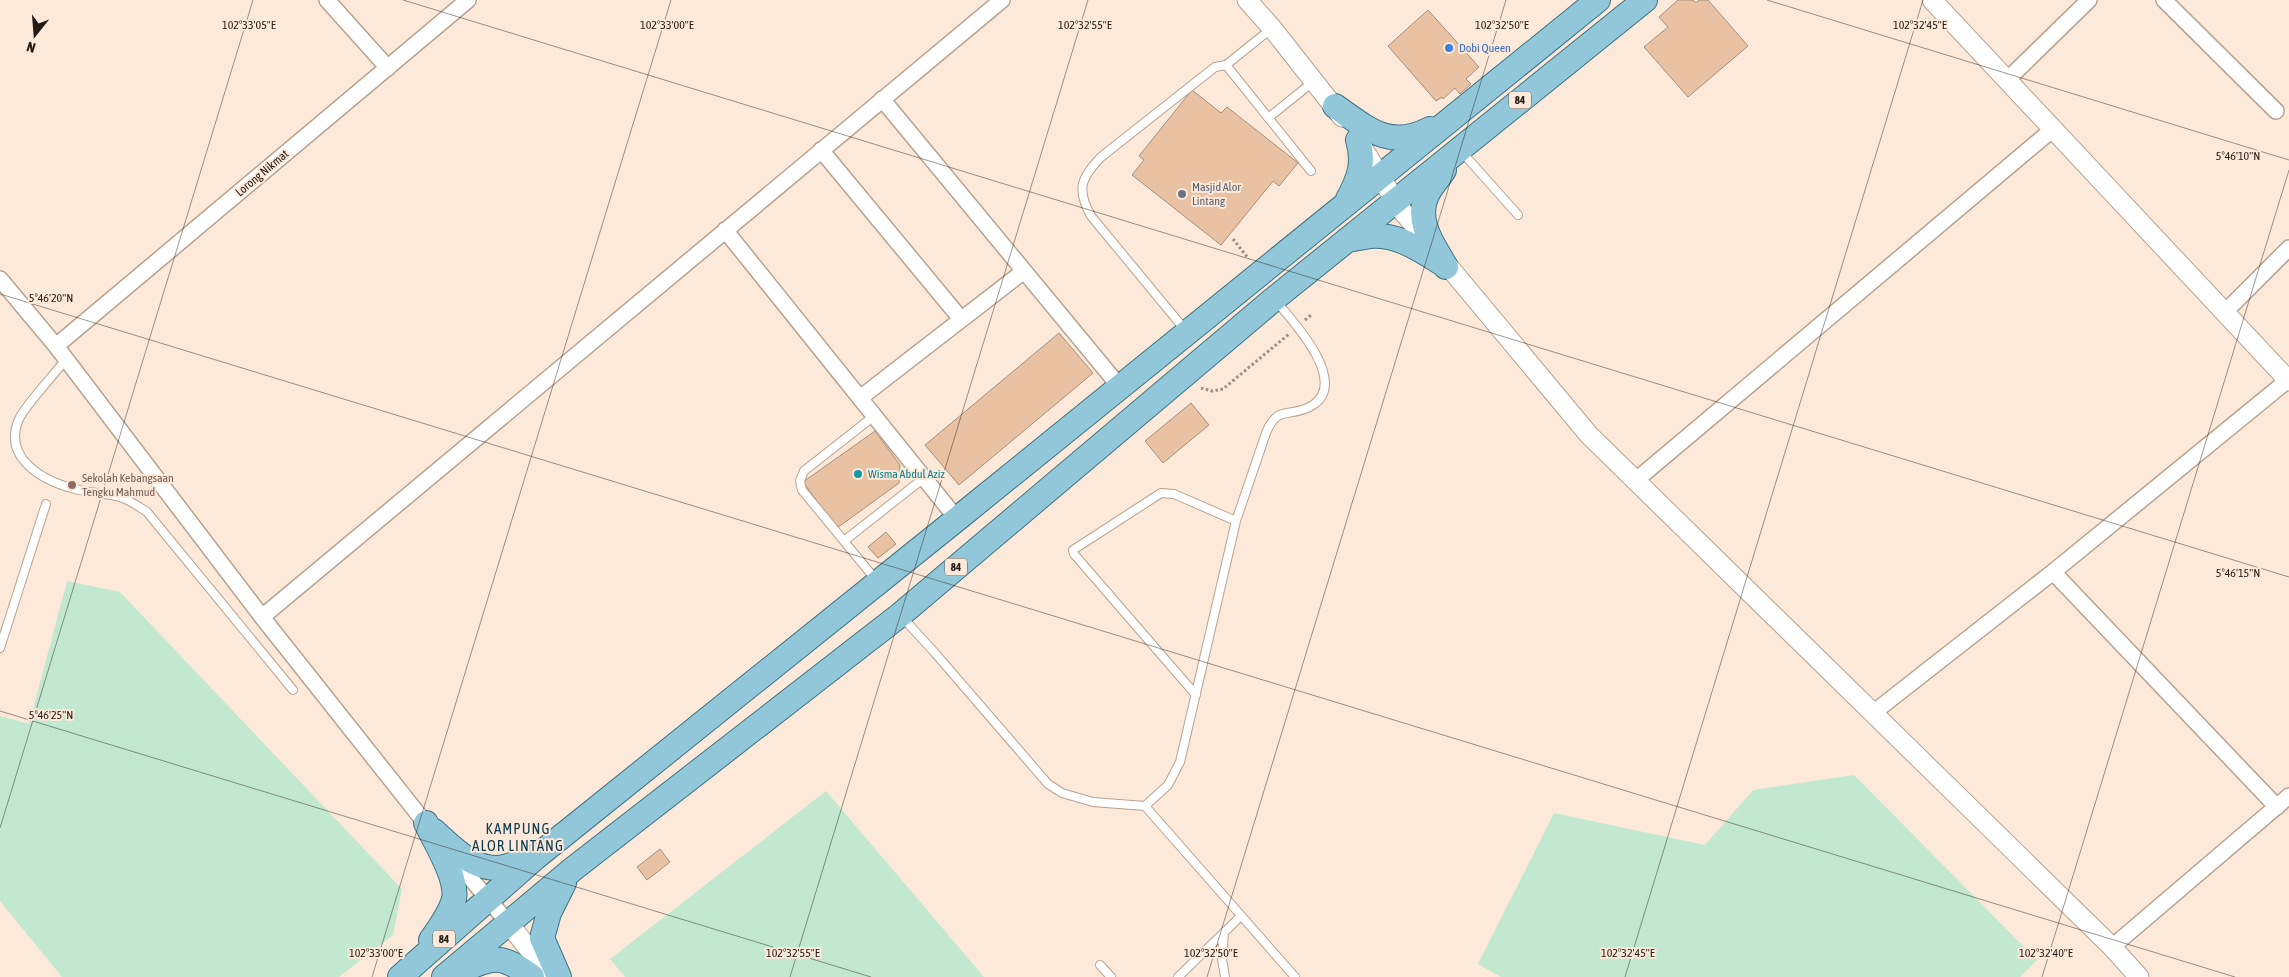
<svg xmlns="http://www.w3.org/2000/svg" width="2289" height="977" font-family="'Asap Condensed',sans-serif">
<rect width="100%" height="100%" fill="#fce9da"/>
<path fill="#c3e8d0" d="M67,581L120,592L402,889L393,935L339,977H62L0,901V716L29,724Z
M1854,775L2037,960L2020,977H1501L1478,964L1554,813L1705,845L1753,790Z
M826,791L984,977H625L610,959Z"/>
<path fill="#e8c2a3" stroke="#a58f7e" d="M1678,0H1693L1696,3L1699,0H1708L1748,46L1688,97L1644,47L1668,27L1659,17Z
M1428,10L1479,67L1466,79L1471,84L1460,94L1455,88L1443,99L1442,97L1436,101L1388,46Z
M1192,90L1221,113L1227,107L1298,163L1279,186L1273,181L1221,245L1132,175L1144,160L1139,156Z
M1059,333L1093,373L959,485L925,445Z
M1191,403L1209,425L1163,463L1145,441Z
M875,431L900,465L899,483L837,528L803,482Z
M886,532L896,544L878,558L868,547Z
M660,849L670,862L647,880L637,867Z"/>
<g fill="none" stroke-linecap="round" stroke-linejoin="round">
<g stroke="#b8a290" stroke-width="10">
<path id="service" d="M1226,65L1271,29
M1268,118L1313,82
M1461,151L1518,215
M1186,331L1091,216C1076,189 1081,178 1101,157L1215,67L1226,65L1311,171
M66,359C55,374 26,404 19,419C2,458 43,481 75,489C90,493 105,493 120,497C130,500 139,507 147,512L293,690
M874,416L804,471L800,481L802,490L876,580
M844,541L924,478
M903,618L935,653L1048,784L1062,793L1093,802L1145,806L1168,785L1180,762L1236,521L1266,433C1278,403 1292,419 1313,405C1349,381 1293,321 1275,300
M0,648L46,504
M1196,695L1074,554L1073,550L1161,493L1174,494L1236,521
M1145,806L1295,977
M1224,932L1222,959L1225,977
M1100,965L1111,977
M1178,977L1241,916"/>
</g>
<g stroke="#b8a290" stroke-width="18">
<path id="minor" d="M327,0L388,68
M2164,0L2276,111
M2007,80L2089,0
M882,99L1120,387
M821,150L961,319
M725,230L957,519
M0,279L56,346L262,617L430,829
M2224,313L2289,248
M56,346L468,0
M860,398L1024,271
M1635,481L2053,129
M2053,572L2277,807
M262,617L1002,0
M1873,713L2053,572L2288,380
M451,855L509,924
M2112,947L2289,796"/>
</g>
<g stroke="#b8a290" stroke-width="21">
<path id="tertiary" d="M1247,0L1272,28L1342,117
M1932,0L2289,381
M1359,142L1399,207L1589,435L2112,947L2139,977
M509,924L551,977"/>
</g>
<g stroke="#3c7385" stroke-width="26">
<path id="primary" d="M1335,106C1368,129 1389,150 1430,129
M1444,170C1439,178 1432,185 1428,193C1414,220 1433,244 1446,267
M1348,199C1359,179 1365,163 1358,140
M1347,240C1355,239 1362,237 1370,236C1399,234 1420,250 1443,264
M426,823C435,842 458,878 454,899C450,914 440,927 431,940
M434,831C453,848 476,873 504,867C513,865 522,861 530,858
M461,971C495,956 501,954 532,977
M400,977L536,857L957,519L1598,0
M444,977L573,869L900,615L1274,299L1645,0
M559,977L542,938L549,913L564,883"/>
</g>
<path stroke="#9c8e83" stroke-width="3" stroke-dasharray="2.5 2.5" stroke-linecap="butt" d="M1233,239L1248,258
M1305,320L1311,315
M1201,388L1212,391L1223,389L1289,334"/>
<use href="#service" stroke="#fff" stroke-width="8"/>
<use href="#minor" stroke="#fff" stroke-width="15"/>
<use href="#tertiary" stroke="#fff" stroke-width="19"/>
<use href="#primary" stroke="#92c7da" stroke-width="24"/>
</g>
<path fill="none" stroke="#241c15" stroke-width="1" stroke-opacity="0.45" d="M403,0L2289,577M1767,0L2289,160M0,294L2235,977M0,711L871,977M0,828L253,0M372,977L671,0M790,977L1088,0M1207,977L1506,0M1625,977L1923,0M2042,977L2289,170"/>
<circle fill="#3f7fe0" stroke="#fce9da" stroke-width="2" cx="1449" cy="48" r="5"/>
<circle fill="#6b7280" stroke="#fce9da" stroke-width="2" cx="1182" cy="194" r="5"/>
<circle fill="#0f9aa8" stroke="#fce9da" stroke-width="2" cx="858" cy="474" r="5"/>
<circle fill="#8d6e63" stroke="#fce9da" stroke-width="2" cx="72" cy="485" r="5"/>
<g text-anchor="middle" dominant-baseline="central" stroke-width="4" stroke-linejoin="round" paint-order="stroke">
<g fill="#fce9da" stroke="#655a50" stroke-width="1">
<rect x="1509" y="91.5" width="22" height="17" rx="4"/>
<rect x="945" y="558.5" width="22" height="17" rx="4"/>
<rect x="433" y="930.5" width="22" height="17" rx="4"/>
</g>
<g font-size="11" font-weight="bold" fill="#241c15">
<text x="1520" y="100">84</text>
<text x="956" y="567">84</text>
<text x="444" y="939">84</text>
</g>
<g font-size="12" fill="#366cbe" stroke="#fce9da" text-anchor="start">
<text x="1459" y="48">Dobi Queen</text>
</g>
<g font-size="12" fill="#241c15" stroke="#fce9da">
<text transform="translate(262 173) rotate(-40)">Lorong Nikmat</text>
</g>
<g font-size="12" fill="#5b616d" stroke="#fce9da" text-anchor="start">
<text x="1192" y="187">Masjid Alor<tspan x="1192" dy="14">Lintang</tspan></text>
</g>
<g font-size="12" fill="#0d838f" stroke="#fce9da" text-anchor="start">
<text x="868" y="474">Wisma Abdul Aziz</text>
</g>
<g font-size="12" fill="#785e54" stroke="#fce9da" text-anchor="start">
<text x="82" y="478">Sekolah Kebangsaan<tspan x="82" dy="14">Tengku Mahmud</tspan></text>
</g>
<g font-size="15" letter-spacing="1" fill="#0d3c50" stroke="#fce9da">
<text x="518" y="828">KAMPUNG<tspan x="518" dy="17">ALOR LINTANG</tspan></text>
</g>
</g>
<g font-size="12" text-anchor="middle" fill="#241c15" stroke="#fce9da" stroke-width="4" stroke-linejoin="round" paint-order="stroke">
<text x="249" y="29">102°33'05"E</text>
<text x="667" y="29">102°33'00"E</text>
<text x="1085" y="29">102°32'55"E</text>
<text x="1502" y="29">102°32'50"E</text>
<text x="1920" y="29">102°32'45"E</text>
<text x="2238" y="160">5°46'10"N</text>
<text x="51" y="302">5°46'20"N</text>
<text x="2238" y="577">5°46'15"N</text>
<text x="51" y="719">5°46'25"N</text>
<text x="376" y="957">102°33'00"E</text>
<text x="793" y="957">102°32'55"E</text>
<text x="1211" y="957">102°32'50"E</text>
<text x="1628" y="957">102°32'45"E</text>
<text x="2046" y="957">102°32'40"E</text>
</g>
<g transform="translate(35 35) rotate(197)" stroke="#fce9da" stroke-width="4" paint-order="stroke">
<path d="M0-4L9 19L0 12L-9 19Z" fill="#241c15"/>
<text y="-8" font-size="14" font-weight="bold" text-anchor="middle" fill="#241c15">N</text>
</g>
</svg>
